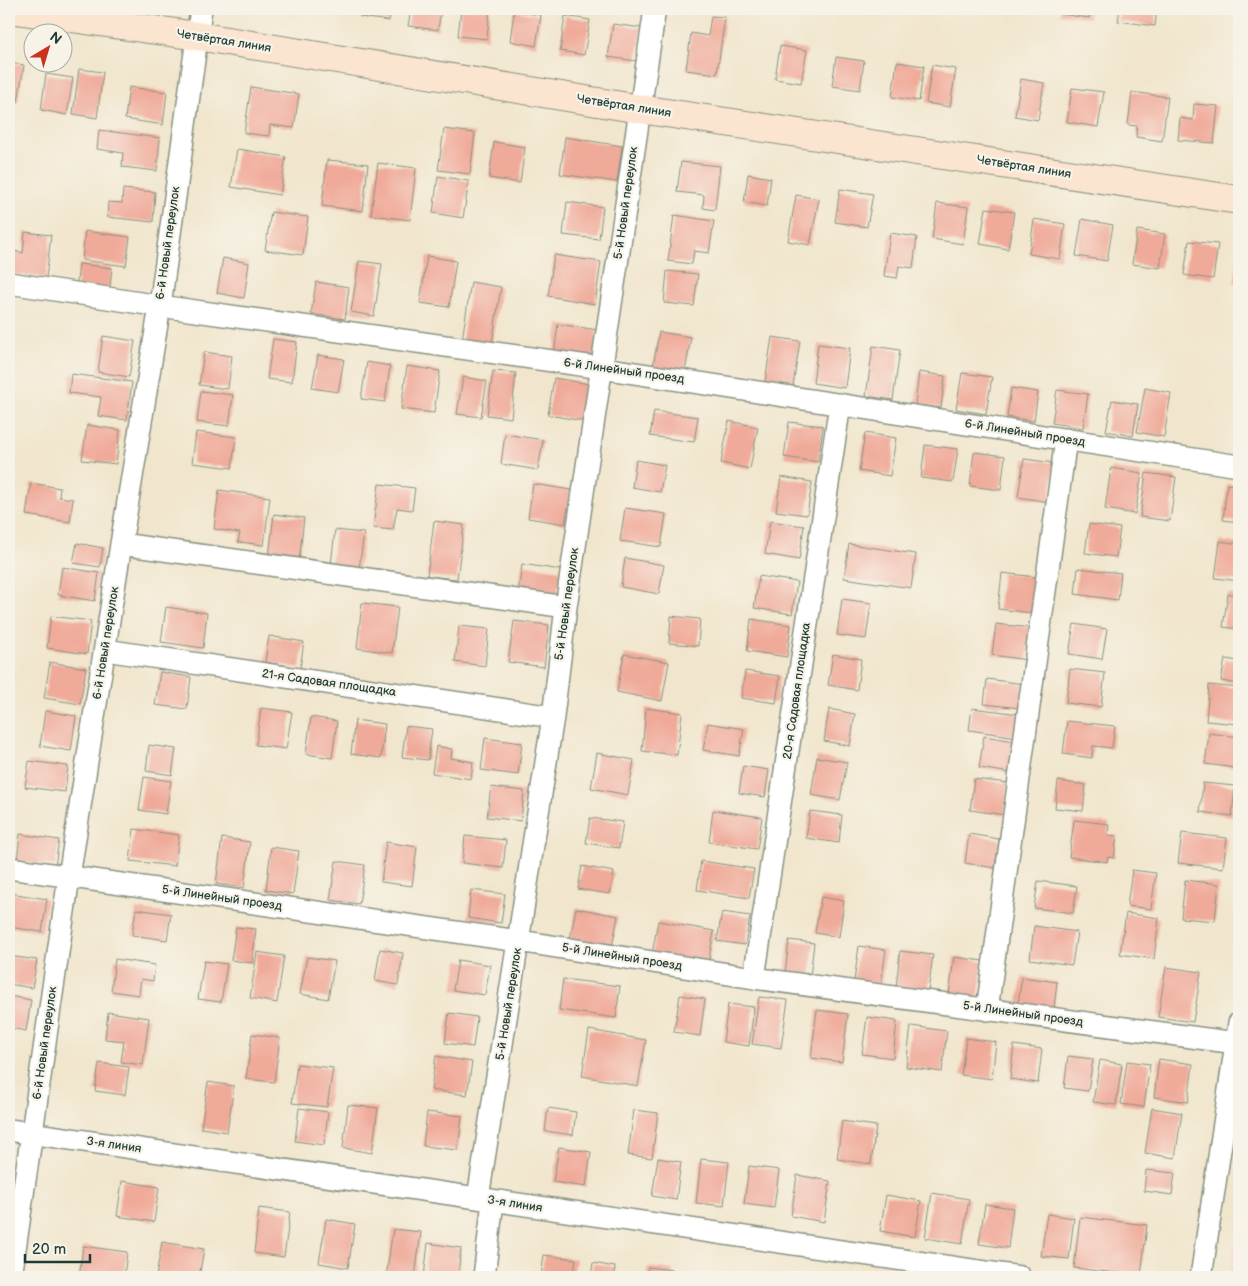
<svg xmlns="http://www.w3.org/2000/svg" width="1248" height="1286" font-family="'Balsamiq Sans',sans-serif">
<rect width="100%" height="100%" fill="#f7f3e8"/>
<filter id="ink" filterUnits="userSpaceOnUse"><feTurbulence type="fractalNoise" baseFrequency=".02" numOctaves="2"/><feDisplacementMap in="SourceGraphic" scale="10" xChannelSelector="R" yChannelSelector="G"/><feConvolveMatrix kernelMatrix="1 2 1 2 8 2 1 2 1" color-interpolation-filters="sRGB"/></filter>
<filter id="wash" filterUnits="userSpaceOnUse"><feTurbulence type="fractalNoise" baseFrequency=".0096" numOctaves="4" result="noise"/><feDisplacementMap in="SourceGraphic" scale="20" xChannelSelector="R" yChannelSelector="G"/><feGaussianBlur stdDeviation="1.12" result="paint"/><feColorMatrix in="noise" values="0 0 0 0 0 0 0 0 0 0 0 0 0 0 0 0 0 1.4 0 .05"/><feComposite in="paint" operator="in"/></filter>
<g filter="url(#wash)">
<rect width="100%" height="100%" fill="#f1e6cd"/>
<path fill="#f7cfd0" d="M1239,1213V1277H1230Z"/>
<g id="blocks">
<path fill="#f0aa9a" d="M361,9H391L389,21L360,17Z
M411,9H441L438,30L408,26Z
M461,9H490L487,39L458,36Z
M1061,9H1090L1089,18L1060,14Z
M1120,9H1157L1155,26L1118,21Z
M514,11L541,15L536,46L510,41Z
M565,16L590,20L584,55L560,51Z
M711,16L725,17L717,74L686,70L691,33L708,36Z
M613,24L642,28L637,61L608,57Z
M780,46L807,50L801,83L775,79Z
M836,57L864,61L860,90L832,86Z
M897,62L924,66L919,101L892,97Z
M9,63L24,65L18,102L9,100Z
M932,65L956,69L950,107L926,103Z
M79,69L103,72L97,118L73,114Z
M46,74L73,78L67,115L41,110Z
M1021,79L1044,83L1038,120L1015,116Z
M129,87L167,92L163,125L125,119Z
M251,87L299,94L294,128L270,125L269,136L244,133Z
M1072,88L1104,92L1098,127L1067,122Z
M1132,92L1168,97L1162,141L1136,137L1137,126L1128,125Z
M1194,104L1218,106L1214,143L1178,140L1180,118L1193,120Z
M444,129L475,133L470,174L438,170Z
M99,130L160,138L157,171L122,167L123,153L97,149Z
M565,137L622,146L617,182L560,174Z
M494,142L525,147L520,183L489,178Z
M237,149L286,157L280,195L231,187Z
M327,160L368,164L363,211L322,206Z
M681,162L720,166L715,210L703,208L704,195L677,192Z
M378,163L416,168L410,220L371,215Z
M748,174L771,178L767,206L744,202Z
M438,176L469,181L463,218L433,213Z
M123,189L155,192L153,222L107,217L108,202L122,203Z
M840,189L873,194L867,227L835,222Z
M796,195L819,199L810,245L788,241Z
M567,202L603,207L599,239L563,235Z
M937,203L968,207L963,244L932,239Z
M986,208L1014,212L1008,249L980,244Z
M271,212L308,217L303,255L265,250Z
M674,215L714,221L709,253L694,251L692,264L668,261Z
M1034,219L1065,224L1060,259L1029,254Z
M1082,219L1113,225L1107,261L1076,256Z
M1137,230L1165,234L1160,268L1132,264Z
M85,231L130,237L126,266L82,260Z
M25,232L51,235L46,278L11,274L14,251L23,253Z
M890,233L917,237L913,268L899,266L897,278L884,276Z
M1189,241L1218,244L1213,279L1184,275Z
M554,255L601,262L595,304L548,296Z
M1238,255H1239V284L1234,283Z
M427,256L456,261L449,307L420,303Z
M223,258L249,263L244,298L217,293Z
M359,261L382,264L374,316L351,312Z
M79,264L112,268L109,293L76,289Z
M667,271L698,274L694,306L664,303Z
M316,282L349,287L345,319L311,314Z
M471,282L501,287L492,344L462,340Z
M558,324L598,330L593,361L554,355Z
M659,332L691,337L685,372L653,367Z
M103,336L135,341L129,377L98,372Z
M772,337L800,341L793,386L765,382Z
M273,339L297,342L292,382L267,379Z
M818,344L850,348L845,388L813,383Z
M873,346L900,350L893,400L866,396Z
M204,352L232,356L228,389L199,385Z
M318,355L344,359L338,392L312,388Z
M367,362L390,366L385,402L361,399Z
M407,366L440,371L434,413L401,409Z
M493,371L516,373L511,418L487,415Z
M919,372L945,376L941,408L915,405Z
M962,373L992,377L986,414L956,409Z
M71,374L132,382L127,420L98,416L101,397L69,393Z
M463,377L487,381L481,417L457,414Z
M554,378L590,384L584,421L548,415Z
M1011,388L1038,392L1034,421L1007,417Z
M1145,388L1171,393L1164,437L1137,432Z
M1057,390L1088,394L1083,428L1052,423Z
M201,391L233,395L229,426L197,422Z
M1112,400L1138,404L1133,436L1106,431Z
M654,411L698,417L694,442L650,436Z
M729,421L758,427L750,469L721,463Z
M789,422L823,426L818,462L784,457Z
M87,425L120,430L116,464L82,460Z
M196,432L236,437L232,468L192,463Z
M865,433L896,438L890,476L859,471Z
M505,434L543,440L538,470L501,464Z
M925,445L958,449L953,482L921,478Z
M974,452L1005,456L1001,490L970,486Z
M1024,459L1055,463L1049,502L1018,497Z
M636,460L665,465L660,492L632,487Z
M1111,468L1142,473L1135,514L1105,509Z
M1146,473L1176,477L1170,521L1140,517Z
M781,477L812,482L807,515L776,511Z
M31,483L60,488L59,497L73,499L70,522L26,515Z
M379,484L415,488L412,510L397,508L393,530L373,528Z
M533,484L571,490L565,524L528,518Z
M1227,484L1239,486V522L1223,520Z
M219,490L270,497L264,545L238,542L240,533L214,529Z
M625,508L666,514L661,547L620,541Z
M274,514L304,518L299,561L269,557Z
M434,521L464,525L457,579L427,576Z
M770,521L804,526L799,560L765,554Z
M1089,524L1120,528L1116,557L1085,553Z
M335,530L364,533L359,569L331,565Z
M1220,541L1239,544V581L1215,578Z
M77,543L103,548L100,567L73,563Z
M849,544L916,554L911,588L844,578Z
M625,558L664,565L659,594L621,587Z
M522,564L561,570L557,599L518,593Z
M62,567L99,573L95,601L58,595Z
M1078,568L1121,573L1118,600L1075,594Z
M1002,573L1036,577L1032,613L998,609Z
M759,576L797,582L792,614L754,608Z
M1228,594L1239,595V629L1223,627Z
M842,599L871,603L866,639L837,635Z
M362,603L398,607L392,653L357,648Z
M166,607L207,613L203,648L161,642Z
M51,616L91,621L87,654L47,648Z
M671,616L700,619L698,646L669,643Z
M751,619L791,625L787,657L747,651Z
M514,621L549,625L544,667L508,662Z
M996,624L1031,628L1027,660L992,655Z
M1074,624L1107,629L1102,659L1069,654Z
M459,626L489,629L485,666L455,662Z
M269,636L304,642L300,668L265,662Z
M624,654L669,662L662,701L617,692Z
M833,654L861,659L857,690L828,685Z
M1225,659L1239,661V684L1221,681Z
M50,662L86,668L80,704L44,698Z
M1070,669L1105,673L1101,707L1066,703Z
M745,671L780,676L776,703L741,698Z
M160,672L191,677L187,709L155,705Z
M987,679L1024,684L1021,708L984,704Z
M1209,685L1239,688V724L1206,721Z
M261,708L292,712L286,749L256,745Z
M646,708L682,713L677,755L642,751Z
M972,708L1020,714L1017,737L969,730Z
M829,709L855,714L850,746L824,741Z
M45,711L76,716L71,751L40,746Z
M311,717L337,721L332,758L306,754Z
M355,720L385,724L381,758L351,754Z
M1067,721L1115,726L1112,748L1093,746L1092,758L1063,754Z
M708,723L744,729L739,756L703,750Z
M406,726L432,729L428,760L402,757Z
M1209,733L1239,737L1236,768L1205,764Z
M984,736L1015,741L1011,773L979,768Z
M485,738L522,743L518,775L481,770Z
M149,745L176,749L172,775L146,771Z
M436,746L452,749L451,758L473,762L471,779L432,773Z
M597,753L634,760L628,795L591,788Z
M817,757L847,762L840,800L811,795Z
M29,761L68,766L65,792L25,787Z
M743,766L769,770L765,797L739,793Z
M144,777L171,781L166,814L139,810Z
M974,779L1008,783L1005,815L970,810Z
M1058,781L1086,785L1083,811L1055,808Z
M1203,783L1235,786L1232,816L1200,812Z
M491,787L524,791L521,821L487,817Z
M713,810L762,817L757,849L709,842Z
M810,811L842,815L839,843L806,838Z
M590,818L623,822L619,848L586,843Z
M1074,820L1109,824L1108,835L1117,836L1114,858L1108,857L1107,862L1069,857Z
M134,829L179,835L175,866L130,861Z
M1182,833L1227,838L1223,868L1178,863Z
M20,834L59,840L55,866L17,861Z
M969,834L999,839L995,868L965,863Z
M465,836L506,840L503,868L462,863Z
M222,838L250,842L244,888L216,884Z
M386,842L417,847L412,886L381,882Z
M271,847L299,851L293,894L266,890Z
M336,861L365,865L359,904L330,900Z
M701,861L754,869L749,898L697,890Z
M582,866L614,872L610,894L578,889Z
M1132,870L1156,873L1151,909L1127,906Z
M1185,880L1219,884L1215,921L1181,918Z
M1038,881L1077,886L1073,913L1034,908Z
M471,890L505,894L501,923L468,918Z
M10,893L47,899L42,932L9,927Z
M821,897L844,901L839,937L815,933Z
M576,908L618,916L612,947L570,939Z
M136,909L171,914L167,940L132,935Z
M722,912L750,916L745,945L717,941Z
M1126,913L1159,918L1154,959L1120,954Z
M658,921L714,931L708,964L652,954Z
M1034,926L1077,932L1072,965L1030,959Z
M236,927L256,929L252,963L231,960Z
M789,940L814,943L810,977L785,974Z
M859,946L886,950L881,984L854,981Z
M380,949L403,953L398,985L375,981Z
M900,951L933,955L928,992L896,988Z
M257,952L284,956L277,1003L250,998Z
M9,956L37,960L32,988L9,984Z
M307,957L335,961L328,999L300,994Z
M954,957L983,961L978,999L949,995Z
M115,959L155,965L153,981L141,979L139,995L111,991Z
M458,960L490,965L485,995L453,990Z
M204,961L227,964L221,1002L198,999Z
M1166,967L1201,972L1193,1022L1158,1017Z
M1022,977L1057,982L1054,1008L1018,1003Z
M563,979L620,986L616,1018L559,1010Z
M680,995L705,999L700,1036L674,1032Z
M9,996L31,1000L26,1031L9,1028Z
M759,997L788,1000L781,1048L752,1044Z
M728,1004L754,1007L749,1046L723,1042Z
M817,1010L848,1014L842,1062L811,1058Z
M108,1012L149,1018L143,1065L121,1062L124,1041L105,1039Z
M449,1013L477,1017L473,1047L445,1043Z
M867,1017L897,1021L893,1058L862,1054Z
M911,1026L947,1031L942,1072L906,1067Z
M589,1030L646,1040L638,1086L582,1076Z
M252,1034L280,1038L274,1082L246,1079Z
M966,1038L996,1042L992,1079L961,1075Z
M1014,1045L1042,1049L1038,1083L1010,1079Z
M436,1056L472,1062L467,1095L431,1090Z
M1068,1056L1093,1059L1088,1091L1064,1088Z
M1159,1059L1193,1064L1188,1102L1154,1097Z
M1100,1060L1122,1064L1116,1105L1093,1102Z
M1127,1061L1150,1064L1144,1107L1121,1104Z
M99,1063L129,1067L125,1095L95,1091Z
M297,1064L333,1068L327,1107L292,1103Z
M208,1082L234,1086L227,1132L201,1128Z
M348,1105L378,1108L372,1153L343,1148Z
M299,1108L328,1112L324,1145L295,1141Z
M548,1108L576,1112L573,1135L545,1131Z
M1152,1108L1182,1113L1175,1158L1145,1153Z
M634,1110L658,1113L652,1158L628,1155Z
M427,1112L462,1116L458,1150L423,1146Z
M842,1121L876,1126L871,1164L837,1159Z
M559,1147L591,1152L586,1187L553,1182Z
M658,1158L681,1162L676,1200L652,1196Z
M701,1159L729,1162L724,1206L696,1203Z
M749,1166L779,1170L774,1208L744,1204Z
M1146,1170L1175,1173L1172,1195L1144,1191Z
M797,1175L830,1181L824,1222L791,1216Z
M122,1181L159,1187L154,1222L117,1216Z
M932,1193L969,1199L962,1244L925,1238Z
M886,1195L921,1201L915,1237L880,1231Z
M985,1204L1013,1208L1008,1248L979,1244Z
M259,1208L290,1212L284,1257L254,1253Z
M1047,1214L1074,1218L1069,1259L1041,1256Z
M1080,1217L1147,1225L1141,1276L1074,1268Z
M326,1219L355,1224L348,1268L319,1263Z
M393,1229L421,1232L415,1277H386Z
M162,1242L204,1249L199,1277H156Z
M428,1243L461,1248L458,1277H424Z
M83,1246L127,1252L124,1277H79Z
M544,1255L576,1259L573,1277H541Z
M593,1263L615,1267L614,1277H591Z
M648,1267L673,1270L672,1277H646Z"/>
</g>
</g>
<g filter="url(#ink)">
<use href="#blocks" fill-opacity="0" stroke="#889280" stroke-width="1"/>
<g fill="none" stroke-linecap="round" stroke-linejoin="round">
<g stroke="#889280" stroke-width="24">
<path id="street" d="M9,283L160,306L602,368L1239,466
M121,544L566,607
M105,650L553,717
M9,868L519,941L754,978L1236,1043
M754,978L840,404
M987,1010L1066,439
M9,1130L1020,1277
M478,1198L553,717L566,607L655,9
M11,1277L69,877L121,544L160,306L201,9
M484,1277L493,1201
M1201,1277L1239,1023"/>
</g>
<g stroke="#889280" stroke-width="30">
<path id="secondary" d="M9,9L197,36L640,109L1239,200"/>
</g>
<use href="#street" stroke="#fff" stroke-width="21"/>
<use href="#secondary" stroke="#fce5d0" stroke-width="28"/>
</g>
</g>
<g text-anchor="middle" dominant-baseline="central" stroke-width="4.5" stroke-linejoin="round" paint-order="stroke">
<g font-size="12" fill="#1f3d34" stroke="#f7f3e8">
<text transform="translate(224 41) rotate(9)">Четвёртая линия</text>
<text transform="translate(624 106) rotate(9)">Четвёртая линия</text>
<text transform="translate(1024 167) rotate(9)">Четвёртая линия</text>
<text transform="translate(626 203) rotate(-82)">5-й Новый переулок</text>
<text transform="translate(168 243) rotate(-82)">6-й Новый переулок</text>
<text transform="translate(624 371) rotate(8)">6-й Линейный проезд</text>
<text transform="translate(1025 433) rotate(9)">6-й Линейный проезд</text>
<text transform="translate(567 604) rotate(-82)">5-й Новый переулок</text>
<text transform="translate(106 643) rotate(-81)">6-й Новый переулок</text>
<text transform="translate(329 683) rotate(8)">21-я Садовая площадка</text>
<text transform="translate(797 691) rotate(-82)">20-я Садовая площадка</text>
<text transform="translate(222 898) rotate(8)">5-й Линейный проезд</text>
<text transform="translate(622 957) rotate(9)">5-й Линейный проезд</text>
<text transform="translate(509 1004) rotate(-81)">5-й Новый переулок</text>
<text transform="translate(1023 1014) rotate(8)">5-й Линейный проезд</text>
<text transform="translate(45 1043) rotate(-82)">6-й Новый переулок</text>
<text transform="translate(114 1145) rotate(8)">3-я линия</text>
<text transform="translate(515 1204) rotate(9)">3-я линия</text>
</g>
</g>
<rect width="1248" height="1286" fill="none" stroke="#f7f3e8" stroke-width="30"/>
<g transform="translate(48 48) rotate(38)"><circle r="24" fill="#f7f3e8" stroke="#a1aaa0"/>
<path d="M0-4L9 19L0 12L-9 19Z" fill="#c8321e"/>
<text y="-8" font-size="14" font-weight="bold" text-anchor="middle" fill="#1f3d34">N</text>
</g>
<path d="M25 1254v8h65v-8" fill="none" stroke="#1f3d34" stroke-width="2.5"/>
<text x="32" y="1254" font-size="15" fill="#1f3d34" stroke="#f7f3e8" stroke-width="4" paint-order="stroke">20 m</text>
</svg>
